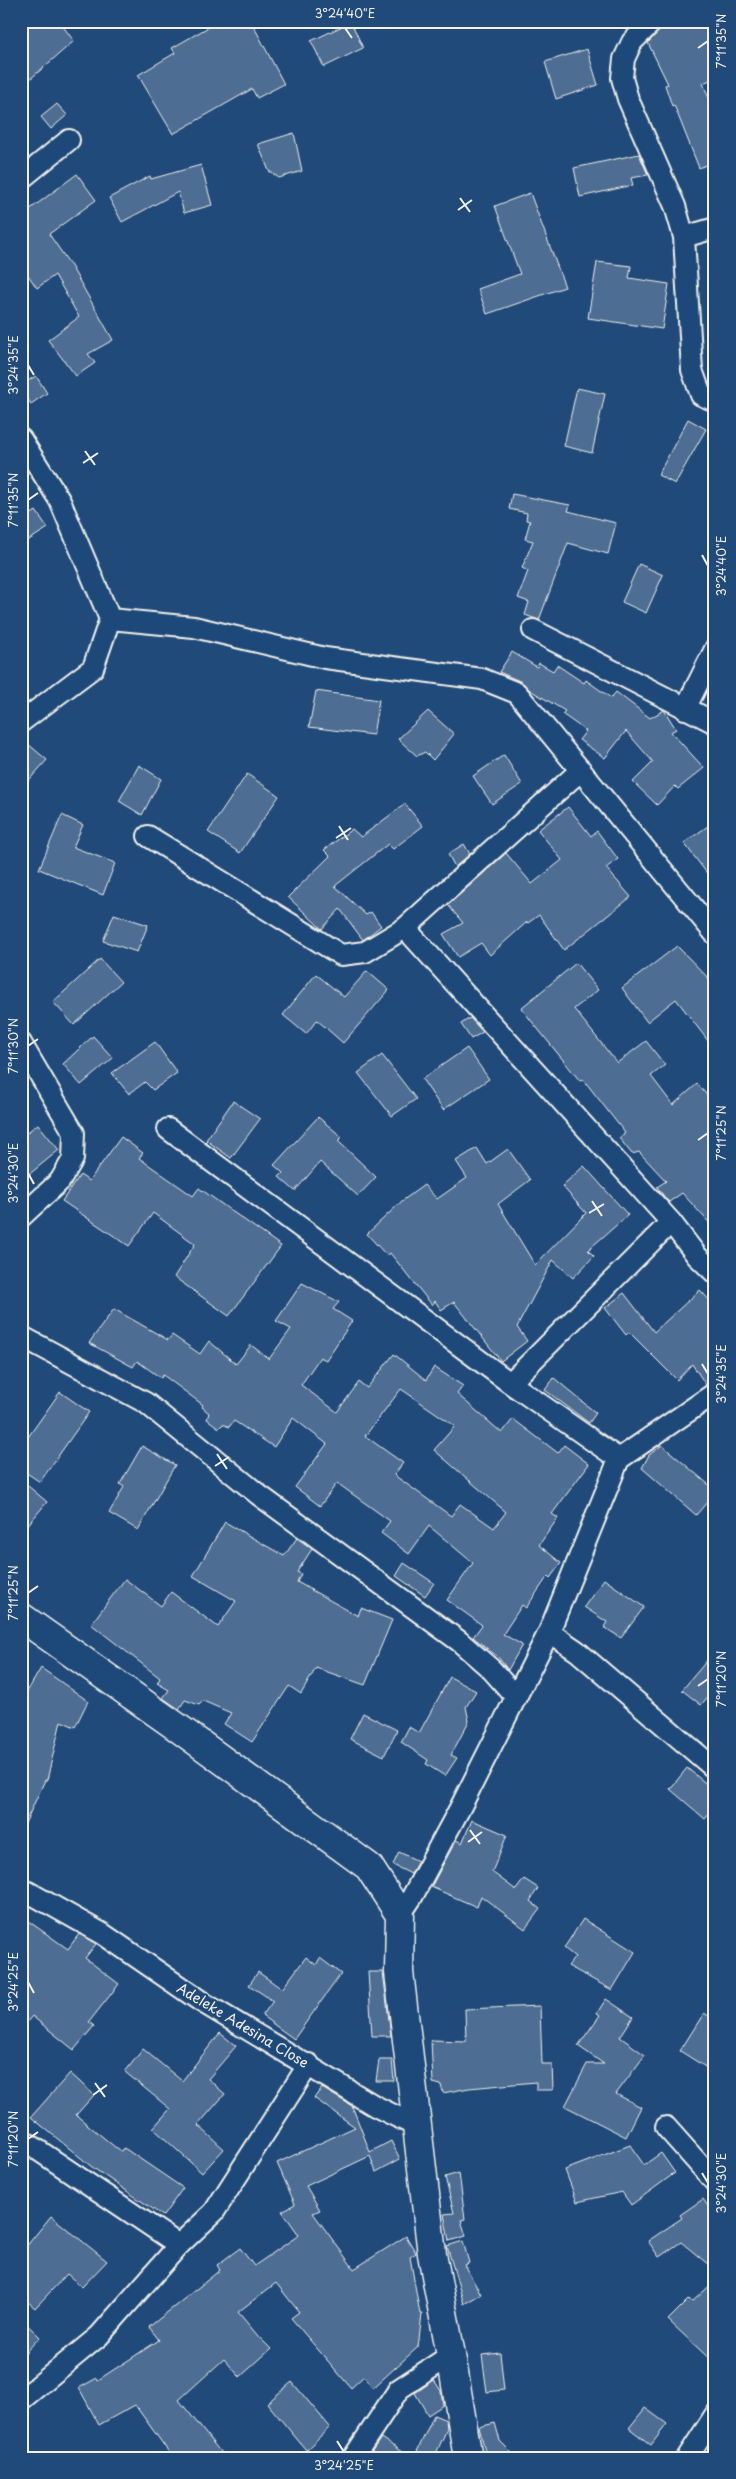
<svg xmlns="http://www.w3.org/2000/svg" width="736" height="2479" font-family="'Playpen Sans',sans-serif">
<rect width="100%" height="100%" fill="#1f4a7a"/>
<filter id="ink" filterUnits="userSpaceOnUse"><feTurbulence type="fractalNoise" baseFrequency=".02" numOctaves="2"/><feDisplacementMap in="SourceGraphic" scale="10" xChannelSelector="R" yChannelSelector="G"/><feConvolveMatrix kernelMatrix="1 2 1 2 8 2 1 2 1" color-interpolation-filters="sRGB"/></filter>
<g filter="url(#ink)">
<path fill="#4d6e92" stroke="#f4f1e8" fill-rule="evenodd" d="M21,21H59L74,41L21,87Z
M219,21H251L284,84L257,98L252,89L173,134L138,75L175,53L172,48Z
M670,21H673L677,30L698,21H715V78L703,83L715,114V161L699,168L674,105L672,106L665,85L668,84L648,43L664,24Z
M351,22L363,48L324,67L311,41Z
M587,49L598,85L556,99L545,62Z
M57,104L67,115L51,129L41,117Z
M294,133L302,171L279,178L269,171L258,144Z
M639,154L648,175L631,178L633,185L580,197L574,168Z
M201,165L212,205L184,213L178,192L122,222L109,198L150,176L151,179Z
M77,174L96,200L49,234L71,266L113,340L88,354L95,363L76,376L48,340L79,317L55,275L37,288L21,265V216Z
M530,193L565,287L487,314L478,289L520,274L495,206Z
M597,262L631,266L629,278L669,284L662,329L588,318Z
M36,376L47,393L31,404L21,389V385Z
M577,388L605,394L592,453L564,446Z
M688,419L706,429L675,484L658,475Z
M512,494L570,505L568,511L616,523L608,554L568,543L539,620L525,615L529,602L518,598L528,571L522,568L533,541L525,539L530,521L526,520L527,513L509,509Z
M36,511L48,528L21,545V521Z
M639,564L663,575L646,613L622,602Z
M512,652L537,667L539,663L553,671L557,665L584,683L586,680L611,698L616,692L650,718L664,710L676,729L671,732L704,768L678,789L675,786L657,805L633,782L653,762L626,731L605,758L579,740L586,731L562,714L565,711L530,690L522,682L499,672Z
M316,691L379,700L373,735L309,727Z
M428,711L454,734L433,760L425,752L417,756L398,739Z
M21,738L47,760L21,789Z
M504,755L522,784L492,804L473,776Z
M139,765L161,779L142,815L119,801Z
M247,774L279,796L240,853L208,832Z
M405,804L423,826L393,849L388,844L335,886L366,915L371,912L381,926L363,940L340,909L322,929L288,897L330,856L324,850L352,829L361,837Z
M568,807L591,836L597,831L618,859L606,868L631,897L564,950L539,915L528,923L527,922L490,955L481,943L458,957L443,934L463,923L448,905L506,853L532,884L562,860L538,830Z
M62,815L83,825L73,847L115,863L103,895L39,869Z
M715,821V884L684,843Z
M464,844L470,854L455,867L448,854Z
M114,914L148,925L137,952L103,941Z
M677,946L715,985V1050L676,999L647,1022L622,988Z
M100,959L121,982L74,1025L53,1002Z
M576,963L598,990L574,1009L617,1063L646,1041L665,1065L651,1076L673,1105L697,1084L715,1104V1229L682,1193L669,1202L666,1199L657,1187L666,1181L639,1152L632,1154L619,1138L625,1133L583,1079L580,1081L521,1008Z
M367,971L389,990L343,1043L317,1020L306,1034L283,1015L316,974L344,997Z
M470,1018L483,1032L471,1039L461,1024Z
M93,1036L113,1058L81,1085L63,1064Z
M155,1042L177,1073L153,1090L145,1082L129,1094L112,1073Z
M467,1048L489,1079L443,1110L422,1079Z
M382,1055L416,1099L392,1116L358,1073Z
M233,1101L260,1119L231,1158L206,1140Z
M318,1117L342,1137L338,1141L376,1177L358,1196L320,1162L295,1191L279,1177L283,1173L274,1165Z
M38,1124L59,1150L21,1181V1137Z
M121,1137L143,1153L139,1158L193,1196L199,1188L281,1246L229,1316L174,1277L195,1244L153,1213L129,1246L62,1201L80,1175L89,1181Z
M477,1148L487,1164L508,1149L530,1180L498,1204L535,1265L586,1213L562,1186L584,1166L628,1215L588,1250L594,1256L573,1278L553,1260L517,1327L527,1341L501,1361L454,1302L441,1310L435,1301L432,1305L390,1253L387,1256L367,1234L402,1201L424,1185L437,1199L467,1178L456,1161Z
M302,1283L339,1302L333,1309L352,1321L326,1360L320,1357L301,1385L337,1412L359,1382L367,1388L394,1354L426,1380L434,1367L463,1386L457,1394L502,1433L513,1419L558,1453L564,1445L589,1464L552,1514L558,1518L539,1545L561,1563L550,1578L548,1576L526,1608L522,1605L503,1634L522,1645L508,1670L498,1657L473,1637L482,1625L447,1600L473,1563L429,1526L409,1554L381,1533L390,1521L337,1483L320,1506L295,1487L327,1444L293,1418L274,1447L234,1421L229,1427L223,1424L219,1428L207,1419L209,1413L202,1407L203,1405L163,1375L161,1378L137,1361L133,1367L89,1343L114,1309L168,1340L172,1335L200,1354L209,1341L236,1364L251,1345L269,1359L291,1329L276,1321ZM401,1389L455,1426L434,1450L506,1512L494,1528L460,1504L451,1516L394,1475L403,1463L365,1436Z
M700,1290L715,1306V1381L706,1385L692,1364L677,1380L629,1332L626,1335L605,1308L624,1293L654,1332Z
M554,1378L596,1413L589,1423L545,1390Z
M60,1392L89,1412L40,1482L21,1469V1447Z
M662,1445L715,1490V1493L696,1515L642,1468L649,1455Z
M142,1446L175,1465L138,1530L109,1513L124,1487L120,1484Z
M21,1480L47,1502L21,1533Z
M225,1522L284,1556L297,1538L312,1549L297,1572L301,1574L297,1582L358,1616L361,1608L392,1620L365,1685L316,1668L301,1694L289,1686L252,1742L224,1724L231,1713L203,1701L199,1705L185,1700L179,1709L163,1698L169,1690L157,1683L160,1678L91,1624L125,1579L161,1606L171,1592L218,1627L236,1601L193,1576Z
M404,1563L434,1583L425,1596L396,1576Z
M604,1579L644,1607L621,1638L604,1627L607,1622L584,1607Z
M715,1651V1688L701,1705L682,1690Z
M41,1668L88,1701L75,1727L61,1721L47,1780H45L21,1832V1702Z
M450,1677L476,1691L466,1707L469,1721L451,1755L457,1758L445,1776L426,1764L428,1760L401,1742L409,1727L419,1733Z
M363,1713L397,1730L384,1756L350,1739Z
M687,1768L715,1791V1807L705,1819L670,1789Z
M472,1820L507,1835L492,1872L516,1890L524,1879L538,1888L530,1901L540,1909L525,1929L481,1896L477,1907L431,1887L456,1840L462,1843Z
M399,1852L418,1861L411,1874L393,1865Z
M21,1916L68,1949L79,1934L96,1944L85,1958L119,1984L89,2022L94,2026L74,2050L32,2016L21,2029Z
M583,1919L635,1952L612,1990L568,1966L575,1957L564,1948Z
M306,1957L316,1965L320,1958L341,1974L294,2039L262,2016L273,2001L249,1985L258,1972L282,1989Z
M368,1972H383L391,2036H372Z
M606,1999L633,2017L620,2037L645,2055L616,2094L641,2107L626,2137L565,2106L587,2064H604L578,2046L600,2015L597,2013Z
M540,2006L542,2064H552L553,2090H536V2082L469,2088L443,2093L441,2085L433,2083L431,2040L466,2041L465,2009Z
M704,2013L715,2020V2073L680,2051Z
M220,2033L236,2046L208,2079L225,2094L198,2125L224,2149L202,2173L153,2128L170,2109L125,2072L143,2049L182,2081Z
M379,2060H392L394,2081H376Z
M70,2073L94,2095L76,2115L121,2152L124,2148L183,2188L163,2216L92,2167L31,2117Z
M322,2088L352,2106L370,2152L391,2141L400,2159L376,2172L370,2156L306,2186L320,2210L313,2213L354,2269L406,2236L416,2253L410,2257L420,2314H422L418,2347L373,2388L364,2376L351,2388L291,2318L299,2312L276,2283L238,2312L258,2336L271,2349L240,2377L224,2359L179,2400L225,2458H173L135,2405L99,2425L79,2388L97,2378L98,2380L159,2340L149,2327L220,2270L217,2265L240,2248L254,2266L299,2235L282,2211L295,2204L277,2163L355,2127L314,2098Z
M630,2145L644,2165L661,2153L675,2173L631,2205L622,2192L577,2202L565,2170Z
M459,2173L465,2219L461,2220L466,2236L449,2241L444,2214L454,2213L445,2177Z
M703,2199L715,2216V2270L681,2242L659,2257L648,2241L682,2218L680,2215Z
M51,2216L107,2261L82,2287L67,2274L35,2308L21,2296V2253Z
M463,2241L469,2263L464,2265L481,2294L464,2304L447,2246Z
M715,2281V2364L668,2320L689,2299L692,2302Z
M21,2319L40,2337L21,2357Z
M500,2353L504,2390L487,2392L482,2355Z
M434,2380L441,2391L443,2405L428,2415L415,2393Z
M292,2382L330,2427L306,2450L267,2403Z
M645,2408L667,2424L651,2445L629,2428Z
M434,2415L446,2420L447,2429L434,2458H414Z
M495,2423L500,2441L517,2458H487L479,2427Z
M381,2438L411,2458H367Z"/>
<g fill="none" stroke-linecap="round" stroke-linejoin="round">
<g stroke="#f4f1e8" stroke-width="24">
<path id="street" d="M653,21L632,42L624,59L622,78L628,99L675,206L684,237L692,370L701,395L715,401
M21,179L69,140
M684,237L715,228
M21,439L60,501L110,619L93,668L21,722
M110,619L194,627L325,658L482,679L517,693L715,934
M533,630L715,723
M685,709L715,649
M148,836L341,955L365,952L405,928L581,770
M405,928L671,1222L697,1256L715,1273
M21,1043L74,1133L73,1159L60,1181L21,1217
M168,1129L510,1383L619,1459
M21,1336L146,1403L259,1495L459,1641L491,1669L515,1696
M510,1383L671,1222
M549,1632L577,1651L715,1769
M21,1888L103,1934L202,2002L375,2106L416,2126
M400,1915L412,1897L460,1808L549,1632L619,1459L715,1393
M666,2127L715,2182
M29,2144L179,2245
M21,2400L99,2336L179,2245L214,2212L309,2064
M353,2458L399,2389L451,2355
M687,2458L715,2415"/>
</g>
<g stroke="#f4f1e8" stroke-width="31">
<path id="secondary" d="M21,1617L177,1727L369,1867L400,1915L399,1972L432,2254L451,2355L468,2458"/>
</g>
<use href="#street" stroke="#1f4a7a" stroke-width="20"/>
<use href="#secondary" stroke="#1f4a7a" stroke-width="28"/>
</g>
</g>
<path fill="none" stroke="#f4f1e8" stroke-width="2" d="M345,28L352,38M698,48L708,41M460,198L470,212M458,210L472,200M28,365L34,375M85,451L95,465M83,463L98,453M28,500L38,493M702,555L708,566M339,826L348,840M336,838L351,828M28,1046L38,1039M698,1140L708,1133M28,1173L34,1184M592,1201L602,1216M589,1213L604,1204M702,1364L708,1374M217,1454L227,1469M215,1466L229,1457M28,1593L38,1586M698,1686L708,1679M470,1830L480,1844M468,1842L482,1832M28,1982L34,1993M95,2083L105,2097M93,2095L107,2085M28,2139L38,2132M702,2173L708,2183M337,2441L344,2452"/>
<g text-anchor="middle" dominant-baseline="central" stroke-width="4" stroke-linejoin="round" paint-order="stroke">
<g font-size="14" fill="#f4f1e8" stroke="#1f4a7a">
<text transform="translate(243 2025) rotate(31)">Adeleke Adesina Close</text>
</g>
</g>
<rect width="736" height="2479" fill="none" stroke="#1f4a7a" stroke-width="55"/>
<rect x="28" y="28" width="680" height="2424" fill="none" stroke="#f4f1e8" stroke-width="2"/>
<g font-size="12" text-anchor="middle" fill="#f4f1e8">
<text x="345" y="18">3°24'40"E</text>
<text transform="translate(722 41) rotate(-90)" y="4">7°11'35"N</text>
<text transform="translate(14 365) rotate(-90)" y="4">3°24'35"E</text>
<text transform="translate(14 500) rotate(-90)" y="4">7°11'35"N</text>
<text transform="translate(722 566) rotate(-90)" y="4">3°24'40"E</text>
<text transform="translate(14 1046) rotate(-90)" y="4">7°11'30"N</text>
<text transform="translate(722 1133) rotate(-90)" y="4">7°11'25"N</text>
<text transform="translate(14 1173) rotate(-90)" y="4">3°24'30"E</text>
<text transform="translate(722 1374) rotate(-90)" y="4">3°24'35"E</text>
<text transform="translate(14 1593) rotate(-90)" y="4">7°11'25"N</text>
<text transform="translate(722 1679) rotate(-90)" y="4">7°11'20"N</text>
<text transform="translate(14 1982) rotate(-90)" y="4">3°24'25"E</text>
<text transform="translate(14 2139) rotate(-90)" y="4">7°11'20"N</text>
<text transform="translate(722 2183) rotate(-90)" y="4">3°24'30"E</text>
<text x="344" y="2470">3°24'25"E</text>
</g>
</svg>
